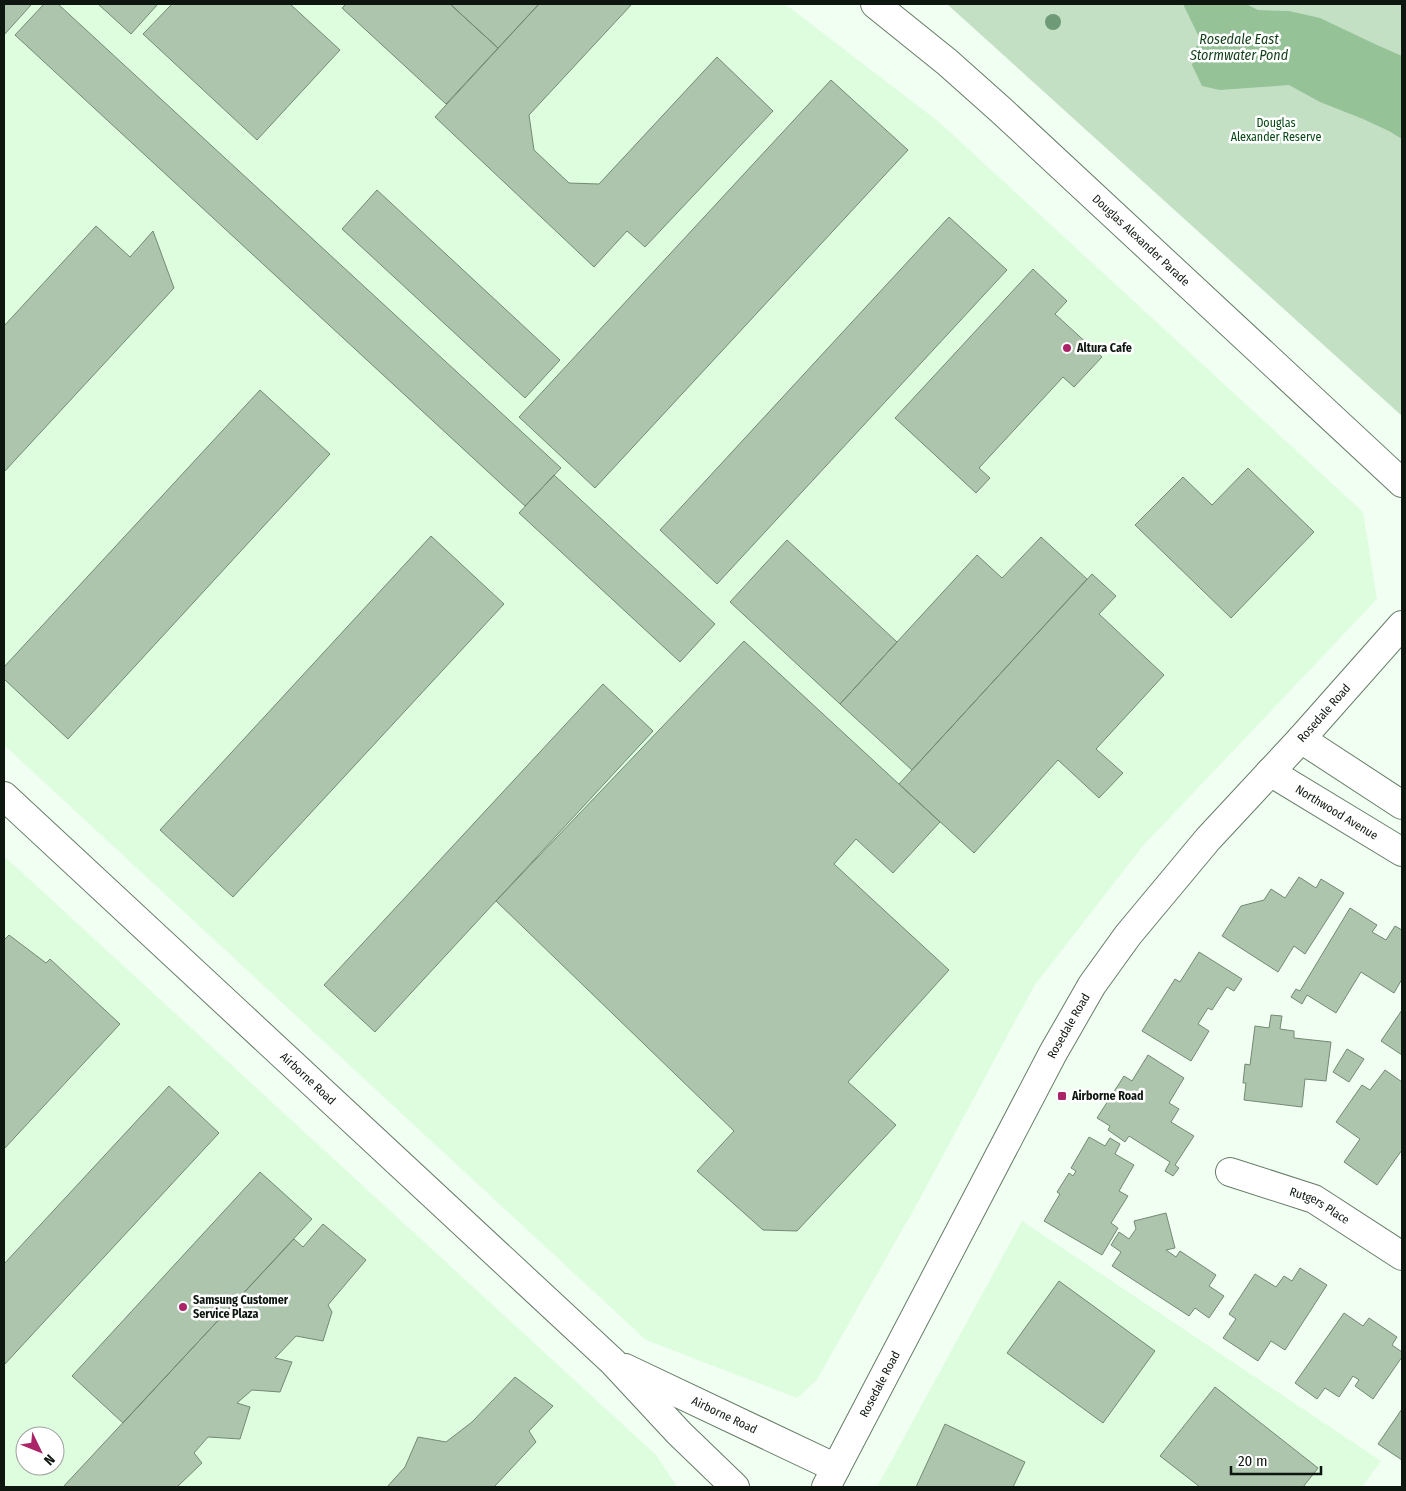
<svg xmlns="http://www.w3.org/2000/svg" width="1406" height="1491" font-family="'Fira Sans Condensed',sans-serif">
<rect width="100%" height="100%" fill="#f0fff1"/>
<path fill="#defddf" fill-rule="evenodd" d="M4,4H785L939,122L1363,512L1377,599L1142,847L1034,986L918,1202L816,1381L797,1398L646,1340L4,745Z
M4,856L656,1455L677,1487H4ZM25,1436H55V1466H25Z
M1022,1221L1381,1461L1362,1487H877Z"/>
<path fill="#c3e0c4" d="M947,4H1402V416Z"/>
<path fill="#96c298" d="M1183,4H1246L1258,10L1289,11L1320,18L1377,45L1402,56V139L1389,131L1363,119L1320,102L1289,85L1220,90L1202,86L1192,65L1199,37Z"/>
<path fill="#adc4ad" stroke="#738974" d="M4,4H29L31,5L4,35Z
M44,4H58L561,468L525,506L15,35Z
M98,4H158L131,34Z
M172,4H290L340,50L257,140L143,34Z
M346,4H450L498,48L446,104L342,8Z
M450,4H539L498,48Z
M539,4H632L529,115L534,150L569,183L599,184L717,57L773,111L645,247L627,231L594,267L435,117Z
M831,80L908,150L595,488L519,417Z
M377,190L560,360L525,398L342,229Z
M949,217L1007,270L717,584L660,530Z
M96,226L130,257L153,231L174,288L4,472V326Z
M1033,269L1067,301L1055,314L1102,357L1074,387L1063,377L979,468L990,478L976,493L895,418Z
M260,390L330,454L68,739L4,679V667Z
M1248,468L1314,532L1231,618L1135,525L1183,477L1212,505Z
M554,475L715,624L680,662L519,513Z
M431,536L504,604L233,897L160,830Z
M1041,537L1087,579L912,770L840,704L977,555L1002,578Z
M787,540L897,642L840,704L730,602Z
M1092,574L1116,596L1099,614L1164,675L1096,749L1123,773L1099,798L1058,760L974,853L899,784Z
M744,641L940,822L893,873L856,839L834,864L949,970L848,1082L896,1125L797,1231L763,1230L697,1171L734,1131L496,901Z
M603,684L653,731L375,1032L324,985Z
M1299,877L1316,888L1321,879L1344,893L1305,954L1294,946L1278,972L1222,936L1241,906L1264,900L1271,889L1285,898Z
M1350,908L1377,925L1372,932L1386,940L1395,926L1402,930V979L1394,993L1361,972L1336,1013L1307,995L1302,1004L1291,997L1296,989L1300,991Z
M9,935L46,963L50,959L120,1024L4,1149V940Z
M1199,952L1242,979L1234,991L1227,987L1212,1010L1208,1008L1198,1024L1209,1031L1191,1061L1142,1031L1175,979L1180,982Z
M1402,1010V1055L1381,1041Z
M1271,1015L1282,1016L1280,1029L1294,1031V1038L1331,1042L1326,1081L1305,1079L1302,1107L1244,1100L1246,1083H1243L1245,1064L1250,1065L1255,1026L1269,1028Z
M1347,1049L1364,1059L1349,1082L1333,1072Z
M1148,1055L1184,1078L1169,1103L1179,1109L1171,1122L1194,1136L1175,1165L1179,1168L1173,1176L1165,1171L1170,1162L1129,1136L1125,1142L1108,1130L1110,1126L1097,1118L1124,1076L1132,1081Z
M1385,1070L1402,1082V1150L1377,1185L1344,1162L1360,1139L1336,1122L1362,1085L1370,1090Z
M169,1086L219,1133L4,1365V1264Z
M1089,1137L1105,1146L1110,1138L1120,1144L1115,1154L1134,1165L1119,1191L1128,1196L1111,1223L1118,1228L1102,1255L1044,1221L1060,1194L1057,1192L1069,1173L1073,1176L1076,1171L1071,1168Z
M260,1172L312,1219L123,1423L72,1376Z
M1166,1213L1175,1248L1166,1250L1176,1257L1180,1251L1216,1275L1209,1286L1224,1296L1209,1318L1195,1308L1189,1316L1112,1266L1121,1252L1111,1245L1119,1232L1129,1239L1136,1229L1134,1221Z
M323,1224L366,1260L328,1305L332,1312L323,1341L296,1336L275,1358L292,1362L280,1392L252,1390L237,1403L250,1407L240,1439L208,1437L194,1453L202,1463L177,1487H63L294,1239L303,1247Z
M1300,1268L1327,1285L1285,1350L1271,1341L1258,1361L1223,1338L1236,1319L1229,1314L1255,1274L1276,1287L1284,1276L1292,1281Z
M1059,1281L1155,1351L1103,1423L1007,1353Z
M1344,1313L1363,1326L1369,1318L1397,1337L1392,1345L1402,1352V1357L1373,1399L1355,1386L1359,1380L1353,1376L1339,1397L1325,1388L1317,1399L1295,1383Z
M515,1377L553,1406L529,1431L536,1442L494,1487H387L405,1467L418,1437L446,1442L472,1422Z
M1215,1387L1318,1468L1303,1487H1200L1160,1456Z
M1402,1409V1460L1378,1444Z
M945,1424L1025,1462L1013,1487H916Z"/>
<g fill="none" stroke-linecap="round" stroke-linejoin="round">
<g stroke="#667c67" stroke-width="30">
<g id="street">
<path id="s1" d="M875,4L947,62L1002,111L1402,483"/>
<path d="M1301,739L1402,805"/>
<path id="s2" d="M1270,772L1402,852"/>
<path id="s3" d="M4,796L613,1362L679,1433L735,1487"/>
<path id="s4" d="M1230,1172L1314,1199L1402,1256"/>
<path id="s5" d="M625,1368L836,1468"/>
</g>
</g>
<g stroke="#667c67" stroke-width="30">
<g id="secondary">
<path id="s6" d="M826,1487L1053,1053L1092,985L1128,935L1208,839L1301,739L1402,625"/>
</g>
</g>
<use href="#street" stroke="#fff" stroke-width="28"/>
<use href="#secondary" stroke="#fff" stroke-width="28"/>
</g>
<circle fill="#6f9a77" cx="1053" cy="22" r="8"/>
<g fill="#ac2468" stroke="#fff" stroke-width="2">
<circle cx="1067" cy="348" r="5"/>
<rect x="1057" y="1091" width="10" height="10" rx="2.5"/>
<circle cx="183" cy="1307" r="5"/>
</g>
<g text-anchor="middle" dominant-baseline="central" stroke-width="5" stroke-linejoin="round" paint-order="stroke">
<g font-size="12" fill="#054814" stroke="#fff">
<text x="1276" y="123">Douglas<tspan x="1276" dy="14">Alexander Reserve</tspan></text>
</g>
<g font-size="12" fill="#0e170f" stroke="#fff">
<text stroke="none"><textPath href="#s1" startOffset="356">Douglas Alexander Parade</textPath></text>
<text stroke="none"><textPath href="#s6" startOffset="926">Rosedale Road</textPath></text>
<text stroke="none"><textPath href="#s2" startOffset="78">Northwood Avenue</textPath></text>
<text stroke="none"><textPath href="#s6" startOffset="521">Rosedale Road</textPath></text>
<text stroke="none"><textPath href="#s3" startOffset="415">Airborne Road</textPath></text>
<text stroke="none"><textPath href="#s4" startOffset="96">Rutgers Place</textPath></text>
<text stroke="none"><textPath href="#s6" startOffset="116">Rosedale Road</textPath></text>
<text stroke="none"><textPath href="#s5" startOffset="110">Airborne Road</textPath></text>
</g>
<g font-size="12" font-weight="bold" fill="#0e170f" stroke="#fff" text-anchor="start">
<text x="1077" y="348">Altura Cafe</text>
<text x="1072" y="1096">Airborne Road</text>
<text x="193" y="1300">Samsung Customer<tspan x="193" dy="14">Service Plaza</tspan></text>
</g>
<g font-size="14" font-style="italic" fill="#0e3d16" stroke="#fff">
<text x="1239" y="39">Rosedale East<tspan x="1239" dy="16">Stormwater Pond</tspan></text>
</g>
</g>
<rect width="1406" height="1491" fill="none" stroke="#0e170f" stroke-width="10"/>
<g transform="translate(40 1451) rotate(133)"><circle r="24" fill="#ffffff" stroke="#9fa29f"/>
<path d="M0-4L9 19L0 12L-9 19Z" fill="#ac2468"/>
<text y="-8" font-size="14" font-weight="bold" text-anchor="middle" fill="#0e170f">N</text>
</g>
<path d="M1231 1466v8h90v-8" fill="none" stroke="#0e170f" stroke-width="2.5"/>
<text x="1238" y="1466" font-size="15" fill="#0e170f" stroke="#ffffff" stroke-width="4" paint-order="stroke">20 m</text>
</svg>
